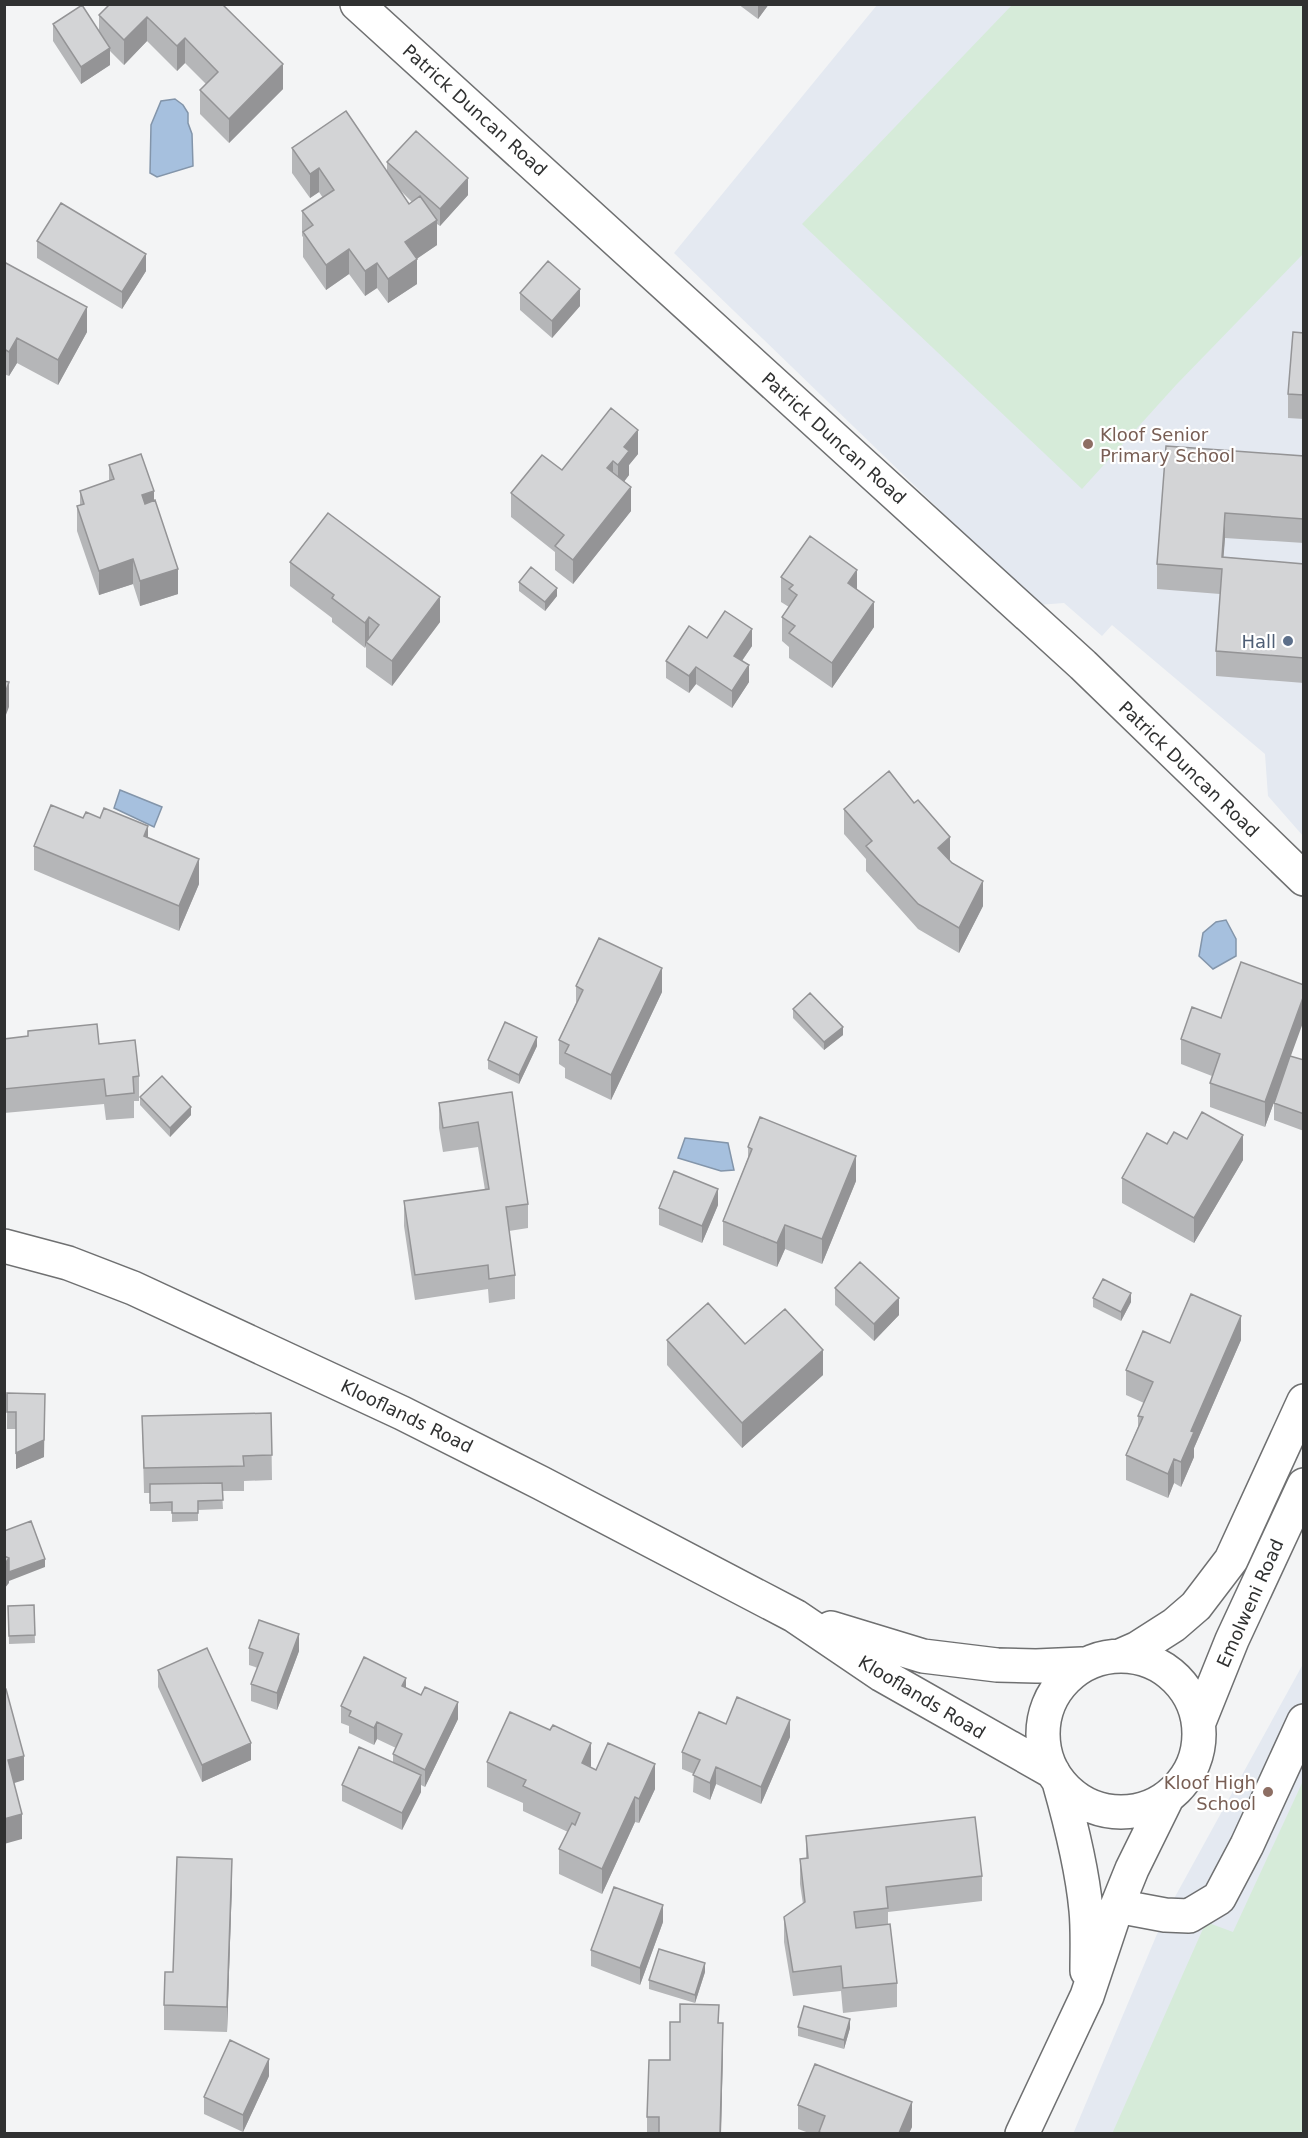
<svg xmlns="http://www.w3.org/2000/svg" width="1308" height="2138" font-family="'DejaVu Sans',sans-serif">
<rect width="100%" height="100%" fill="#f3f4f5"/>
<path fill="#e4e9f1" d="M877,5H1303V836L1268,796L1265,754L1112,625L1102,636L1064,603L1038,605L674,253Z
M1303,1664V2133L1073,2134L1165,1915Z"/>
<path fill="#d6ebd9" d="M1012,5H1303V254L1176,385L1082,489L802,224Z
M1303,1781V2133L1112,2134L1206,1922L1233,1932Z"/>
<path fill="#a6c0de" stroke="#8395aa" stroke-width="1.5" d="M175,99L183,105L188,113V123L192,134L193,166L157,177L150,173L151,125L161,101Z
M120,790L162,807L154,827L114,808Z
M1226,920L1236,939V956L1213,969L1199,956L1203,933L1216,922Z
M685,1138L728,1143L734,1170L721,1171L678,1158Z"/>
<g fill="none" stroke-linecap="round" stroke-linejoin="round">
<g stroke="#6f7071" stroke-width="36">
<path id="minor" d="M357,4L1083,665L1304,879
M4,1246L68,1263L133,1288L402,1413L541,1483L795,1616L882,1675L1053,1772
M831,1628L923,1656L997,1665L1036,1666L1082,1664
M1122,1655L1138,1648L1174,1625L1196,1606L1231,1560L1304,1401
M1043 1734a78 78 0 1 1 156 0a78 78 0 1 1-156 0Z
M1199,1722L1232,1640L1304,1485
M1059,1782C1071,1824 1082,1867 1086,1910C1088,1930 1087,1951 1087,1971
M1117,1906L1165,1915L1189,1916L1219,1898L1247,1845L1304,1721
M1022,2134L1087,1996L1117,1906L1132,1869L1167,1798"/>
</g>
<use href="#minor" stroke="#fff" stroke-width="33"/>
</g>
<path fill="#b5b6b8" fill-rule="evenodd" d="M223,4L283,89L229,143L200,114V90L206,84L185,63L177,71L147,41L124,65L110,51V65L81,84L53,41V24L99,31V15Z
M738,4H769L758,19Z
M292,148L387,172V162L468,195L440,226L437,224V245L416,259L417,284L388,303L377,288L365,296L349,274L326,290L303,257V237L302,236V211L323,198L319,192L310,198L292,173ZM401,191L412,202L409,204Z
M37,241L146,271L122,309L37,258Z
M4,262L87,332L58,385L17,363L9,376L4,374Z
M520,293L580,306L552,338L520,310Z
M1304,333V419L1288,418V394Z
M1166,446L1304,456V543L1225,538L1223,557L1304,564V683L1216,676V651L1220,594L1157,589V564Z
M638,454L629,465V475L624,481L631,511L573,584L555,570V552L511,517V493L562,470Z
M109,465L154,501L178,594L140,606L133,584L99,595L77,531V506H80V491L109,481Z
M290,562L440,622L392,686L366,667V645L365,648L332,622V618L290,586Z
M781,577L857,590L874,627L832,688L789,658V647L782,641V617L789,607L781,602Z
M519,582L557,596L545,611L519,591Z
M707,638L752,646L742,661L749,682L732,708L696,684L689,693L666,678V661Z
M844,809L950,861L983,906L959,953L918,929L866,871V859L844,834Z
M83,818L148,838L199,884L179,931L34,870V846Z
M576,986L662,992L611,1100L565,1078V1068L559,1064V1040L576,1003Z
M793,1009L843,1035L824,1050L793,1018Z
M4,1039L99,1044L139,1076V1101H134V1118L106,1120L104,1104L4,1113Z
M1181,1039L1290,1056L1304,1060V1131L1274,1120V1103L1289,1060L1265,1127L1210,1107V1083L1212,1076L1181,1064Z
M537,1046L519,1084L488,1069V1060Z
M512,1092L528,1204V1228L509,1231L515,1275V1299L489,1303L488,1289L415,1300L404,1226V1201L485,1190L478,1147L443,1152L439,1128V1103Z
M140,1097L191,1115L170,1137L140,1105Z
M1187,1139L1243,1160L1194,1243L1122,1203V1178L1167,1144Z
M748,1147L856,1181L822,1264L785,1249L777,1267L723,1245V1221L748,1158Z
M718,1205L702,1243L659,1225V1208Z
M835,1288L899,1315L874,1341L835,1305Z
M1093,1298L1131,1302L1121,1321L1093,1307Z
M667,1340L745,1344L823,1375L742,1448L667,1365Z
M1241,1340L1194,1448V1457L1181,1487L1174,1483L1168,1498L1126,1480V1455L1138,1427V1416L1144,1403L1126,1395V1370L1170,1343Z
M7,1393L44,1457L16,1469V1429H7Z
M271,1413L272,1480L244,1481V1491H222L223,1509L198,1510V1521L172,1522V1511H150V1493H144L142,1416Z
M34,1605L35,1643L9,1644L8,1606Z
M249,1648L299,1651L277,1710L251,1701V1684L258,1668L249,1665Z
M158,1670L251,1760L202,1782L158,1687Z
M406,1688L458,1719L425,1787L421,1785V1792L402,1830L342,1801V1785L393,1762V1754L396,1748L377,1739L374,1745L349,1733V1726L341,1723V1706Z
M726,1724L790,1737L761,1804L716,1784L710,1800L693,1792L694,1774L682,1769V1752Z
M487,1762L591,1768L655,1789L639,1823L635,1822L602,1894L559,1874V1849L568,1832L523,1811V1803L487,1787Z
M806,1836L982,1876V1901L888,1912V1924L897,1983V2007L843,2013L841,1991L793,1996L784,1942V1917L803,1904L800,1884V1859L806,1858Z
M232,1883L227,2032L164,2030V2005L173,1972Z
M663,1922L640,1985L591,1966V1950Z
M705,1972L695,2003L649,1989V1980Z
M680,2022L719,2023L723,2048L721,2133H647V2117L670,2060Z
M798,2027L850,2028L844,2049L798,2036Z
M269,2076L243,2132L204,2114V2097Z
M798,2105L912,2127L909,2133H809L798,2129Z"/>
<path fill="#949496" d="M758,4H769L758,19Z
M147,17V41L124,65V40Z
M185,38V63L177,71V46Z
M110,48V65L81,84V67Z
M283,64V89L229,143V119Z
M319,168V192L310,198V174Z
M468,178V195L440,226V209Z
M437,220V245L405,267V242Z
M349,249V274L326,290V265Z
M146,254V271L122,309V292Z
M417,259V284L388,303V279Z
M377,263V288L365,296V271Z
M580,289V306L552,338V321Z
M87,307V332L58,385V360Z
M17,338V363L9,376V352Z
M638,430V454L629,465V475L618,490V465L624,447Z
M613,461V486L607,468Z
M631,487V511L573,584V560Z
M154,491V516L142,520V495Z
M1225,513V538L1222,578V557Z
M133,559V584L99,595V571Z
M178,569V594L140,606V581Z
M857,570V594L848,583Z
M557,588V596L545,611V602Z
M440,597V622L392,686V661Z
M874,602V627L832,688V663Z
M369,617V642H366V645L365,648V623Z
M752,629V646L734,672V656Z
M749,665V682L732,708V691Z
M696,667V684L689,693V676Z
M9,682V707L4,720V696Z
M148,826V851L144,836Z
M950,837V862L938,848Z
M199,859V884L179,931V906Z
M983,881V906L959,953V928Z
M662,968V992L611,1100V1075Z
M1304,995V1020L1265,1127V1102Z
M843,1027V1035L824,1050V1042Z
M537,1037V1046L519,1084V1075Z
M191,1107V1115L170,1137V1128Z
M1243,1135V1160L1194,1243V1218Z
M856,1156V1181L822,1264V1239Z
M718,1189V1205L702,1243V1226Z
M785,1225V1249L777,1267V1243Z
M1131,1293V1302L1121,1321V1312Z
M899,1298V1315L874,1341V1324Z
M1241,1316V1340L1194,1448V1457L1181,1487V1462L1191,1431Z
M823,1350V1375L742,1448V1423Z
M45,1394L44,1457L16,1469V1453Z
M1174,1459V1483L1168,1498V1474Z
M9,1558V1583L4,1589V1565Z
M45,1559V1567L9,1581V1572Z
M299,1634V1651L277,1710V1693Z
M406,1678V1695L402,1686Z
M458,1702V1719L425,1787V1770Z
M790,1720V1737L761,1804V1787Z
M377,1722V1739L374,1745V1728Z
M251,1743V1760L202,1782V1765Z
M591,1743V1767L582,1763Z
M24,1756V1780L8,1785V1760Z
M655,1764V1789L639,1823V1799Z
M716,1767V1784L710,1800V1783Z
M421,1775V1792L402,1830V1813Z
M635,1797V1822L602,1894V1869Z
M22,1814V1839L4,1844V1819Z
M232,1859V1883L227,2032V2007Z
M663,1905V1922L640,1985V1968Z
M705,1963V1972L695,2003V1995Z
M850,2019V2028L844,2049V2040Z
M723,2023V2048L721,2133H720Z
M269,2059V2076L243,2132V2115Z
M912,2102V2127L909,2133H899Z"/>
<path fill="#d3d4d6" stroke="#949496" stroke-width="1.5" d="M110,4H222L283,64L229,119L200,90L218,72L185,38L177,46L147,17L124,40L99,15Z
M82,5L110,48L81,67L53,24Z
M346,111L409,204L420,196L437,220L405,242L417,259L388,279L377,263L365,271L349,249L326,265L303,232L313,225L302,211L334,190L319,168L310,174L292,148Z
M416,131L468,178L440,209L387,162Z
M61,203L146,254L122,292L37,241Z
M548,261L580,289L552,321L520,293Z
M4,262L87,307L58,360L17,338L9,352L4,349Z
M1293,332L1304,333V395L1288,394Z
M611,408L638,430L624,447L629,451L618,465L613,461L607,468L631,487L573,560L555,546L564,535L511,493L542,455L562,470Z
M1166,446L1304,456V519L1225,513L1222,557L1304,564V658L1216,651L1222,569L1157,564Z
M141,454L154,491L142,495L145,504L155,500L178,569L140,581L133,559L99,571L77,506L84,504L80,491L114,479L109,465Z
M328,513L440,597L392,661L366,642L379,625L369,617L365,623L332,598L334,595L290,562Z
M810,536L857,570L848,583L874,602L832,663L789,633L795,626L782,617L797,595L789,589L793,585L781,577Z
M531,567L557,588L545,602L519,582Z
M725,611L752,629L734,656L749,665L732,691L696,667L689,676L666,661L689,626L707,638Z
M4,681L9,682L4,696Z
M889,771L914,803L918,800L950,837L938,848L952,863L983,881L959,928L918,904L866,846L872,841L844,809Z
M51,805L83,818L86,812L100,818L104,808L148,826L144,836L199,859L179,906L34,846Z
M599,938L662,968L611,1075L565,1053L569,1045L559,1040L583,990L576,986Z
M1241,962L1304,985V995L1265,1102L1210,1083L1220,1054L1181,1039L1192,1007L1221,1018Z
M810,993L843,1027L824,1042L793,1009Z
M505,1022L537,1037L519,1075L488,1060Z
M97,1024L99,1044L135,1040L139,1076L133,1077L134,1093L106,1096L104,1079L4,1089V1039L28,1036V1031Z
M1290,1056L1304,1060V1114L1274,1103Z
M162,1076L191,1107L170,1128L140,1097Z
M512,1092L528,1204L506,1207L515,1275L489,1279L488,1265L415,1275L404,1201L489,1189L478,1122L443,1128L439,1103Z
M1202,1112L1243,1135L1194,1218L1122,1178L1147,1133L1167,1144L1174,1132L1187,1139Z
M760,1117L856,1156L822,1239L785,1225L777,1243L723,1221L752,1149L748,1147Z
M674,1171L718,1189L702,1226L659,1208Z
M860,1262L899,1298L874,1324L835,1288Z
M1103,1279L1131,1293L1121,1312L1093,1298Z
M1191,1294L1241,1316L1191,1431L1194,1432L1181,1462L1174,1459L1168,1474L1126,1455L1143,1417L1138,1416L1153,1382L1126,1370L1143,1331L1170,1343Z
M708,1303L745,1344L785,1309L823,1350L742,1423L667,1340Z
M7,1393L45,1394L44,1440L16,1453V1412H7Z
M271,1413L272,1455L243,1456L244,1466L144,1468L142,1416Z
M222,1483L223,1500L198,1501V1513H172V1502L150,1503V1484Z
M31,1521L45,1559L9,1572V1558L4,1556V1531Z
M4,1556L9,1558L4,1565Z
M34,1605L35,1635L9,1636L8,1606Z
M259,1620L299,1634L277,1693L251,1684L263,1653L249,1648Z
M207,1648L251,1743L202,1765L158,1670Z
M364,1657L406,1678L402,1686L421,1695L425,1687L458,1702L425,1770L393,1754L402,1734L377,1722L374,1728L349,1716L351,1711L341,1706Z
M4,1689H6L24,1756L8,1760L22,1814L4,1819Z
M737,1697L790,1720L761,1787L716,1767L710,1783L693,1775L700,1760L682,1752L699,1712L726,1724Z
M510,1712L550,1730L553,1725L591,1743L582,1763L596,1770L608,1743L655,1764L639,1799L635,1797L602,1869L559,1849L572,1823L575,1825L580,1813L523,1786L526,1780L487,1762Z
M359,1747L421,1775L402,1813L342,1785Z
M975,1817L982,1876L886,1887L888,1908L854,1912L856,1928L890,1924L897,1983L843,1988L841,1966L793,1972L784,1917L805,1902L800,1859L808,1858L806,1836Z
M177,1857L232,1859L227,2007L164,2005L165,1972H173Z
M614,1887L663,1905L640,1968L591,1950Z
M659,1949L705,1963L695,1995L649,1980Z
M680,2004L719,2005L718,2023H723L720,2133H659V2117H647L649,2060H670V2022H680Z
M804,2006L850,2019L844,2040L798,2027Z
M230,2040L269,2059L243,2115L204,2097Z
M815,2064L912,2102L899,2133H822L819,2132L825,2116L798,2105Z"/>
<g fill="#8d6e63" stroke="#fff" stroke-width="2">
<circle cx="1088" cy="444" r="6"/>
<circle cx="1268" cy="1792" r="6"/>
</g>
<circle fill="#5c6f8a" stroke="#fff" stroke-width="2" cx="1288" cy="641" r="6"/>
<g text-anchor="middle" dominant-baseline="central" stroke-width="4.5" stroke-linejoin="round" paint-order="stroke">
<g font-size="18" fill="#303131" stroke="#fff">
<text transform="translate(475 110) rotate(42)">Patrick Duncan Road</text>
<text transform="translate(834 438) rotate(42)">Patrick Duncan Road</text>
<text transform="translate(1189 769) rotate(44)">Patrick Duncan Road</text>
<text transform="translate(407 1416) rotate(26)">Klooflands Road</text>
<text transform="translate(1250 1603) rotate(-66)">Emolweni Road</text>
<text transform="translate(922 1697) rotate(31)">Klooflands Road</text>
</g>
<g font-size="18" fill="#785e54" stroke="#fff" text-anchor="start">
<text x="1100" y="434">Kloof Senior<tspan x="1100" dy="21">Primary School</tspan></text>
<text x="1256" y="1782" text-anchor="end">Kloof High<tspan x="1256" dy="21">School</tspan></text>
</g>
<g font-size="18" fill="#4e5e75" stroke="#fff" text-anchor="end">
<text x="1276" y="641">Hall</text>
</g>
</g>
<rect width="1308" height="2138" fill="none" stroke="#303131" stroke-width="12"/>
</svg>
